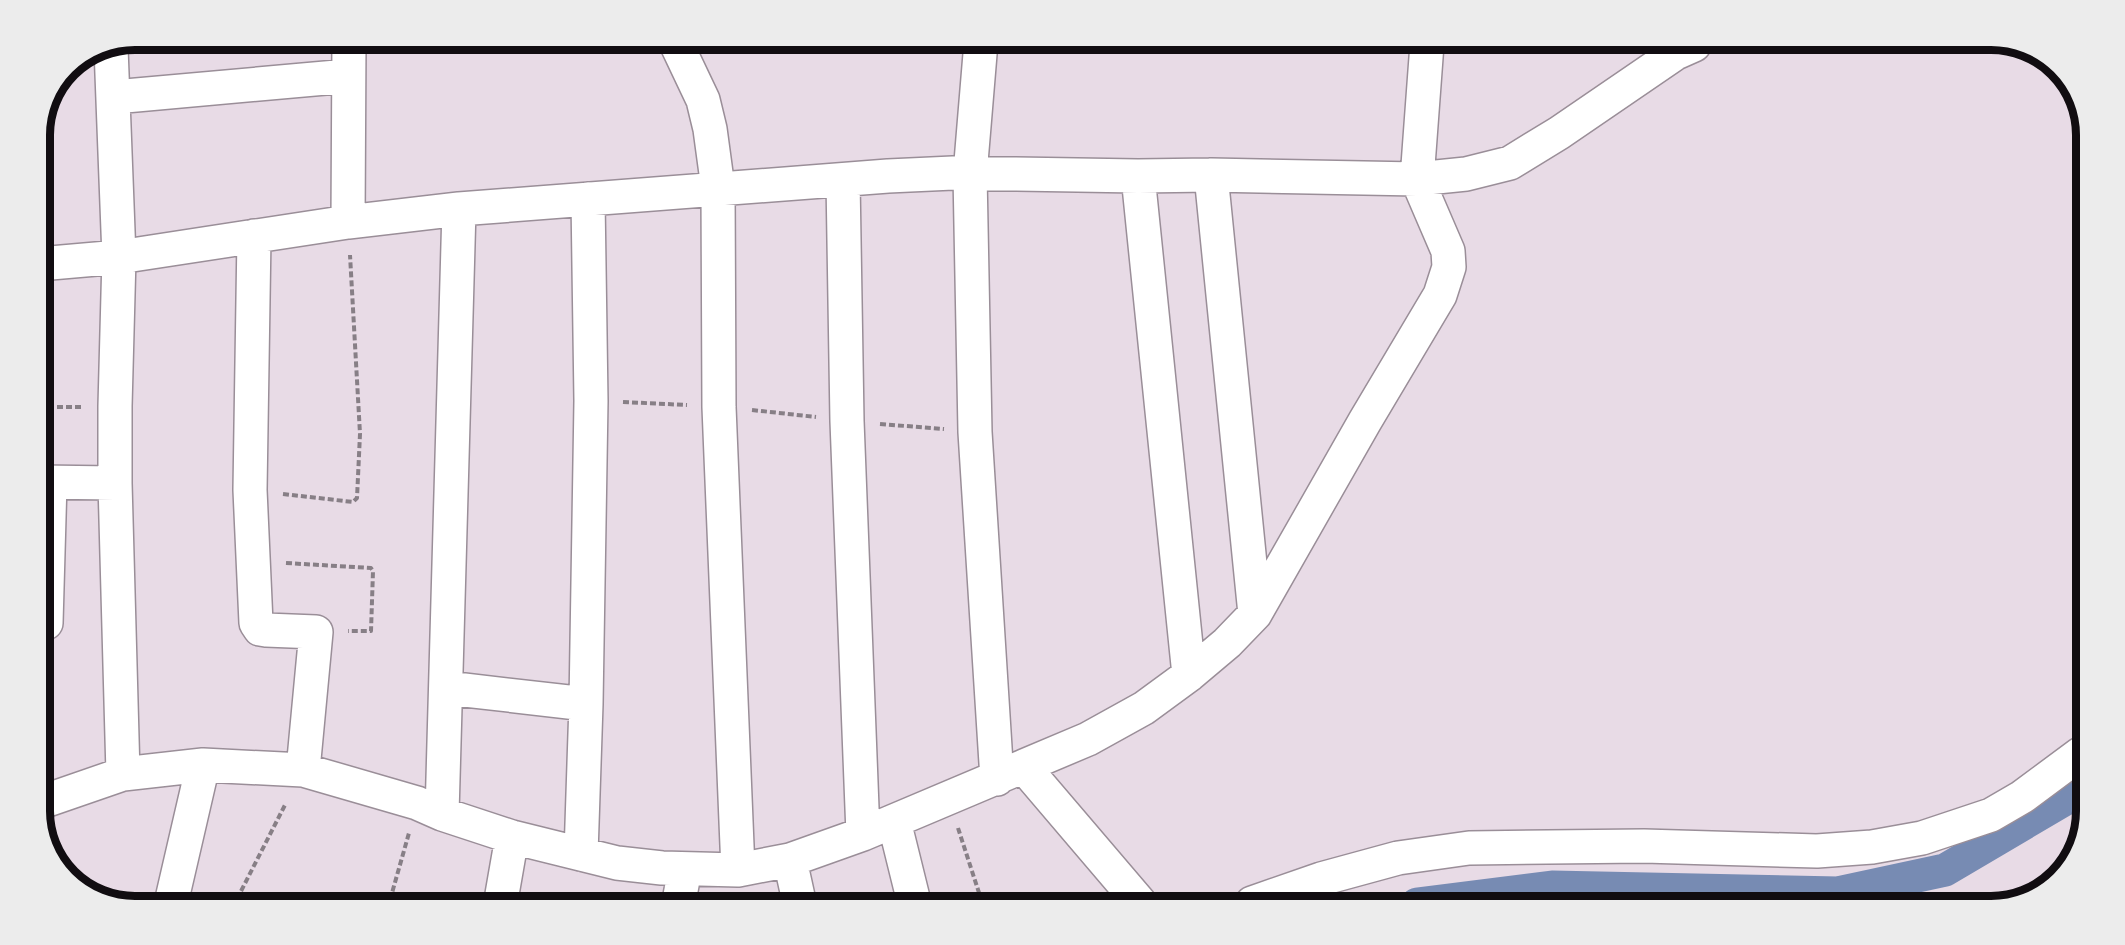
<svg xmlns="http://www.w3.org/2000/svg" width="2125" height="945" font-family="Signika,sans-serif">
<rect width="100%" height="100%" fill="#e8dbe6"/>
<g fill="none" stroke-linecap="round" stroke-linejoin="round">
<path stroke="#778bb3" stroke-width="33" d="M1417,904L1552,887L1838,893L1945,870L2079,791"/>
<g stroke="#9a8e98" stroke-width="36">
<path id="street" d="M675,41L703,100L710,129L718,188L719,407L738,870
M981,42L970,174L975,432L997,779
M111,48L119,257L115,406V483L123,774
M114,97L348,76
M1211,175L1255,614
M1138,176L1189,675
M843,180L847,421L863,834
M348,222L349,40
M254,236L250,490L256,623L260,629L266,630L316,632L303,770
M39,264L119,257L348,222L459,209L888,176L953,173L1138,176L1211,175L1417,179L1466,174L1510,163L1559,133L1676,53L1694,45
M39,482L115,483
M46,623L50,482
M447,688L586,704
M1024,767L1140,903
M39,803L123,774L203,765L303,770L417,803L442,814L512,837L617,863L662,868L738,870L790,860L863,834L1088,739L1144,708L1189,675L1227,643L1255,614L1365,421L1440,295L1449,267L1448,251L1417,179L1427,44
M442,814L459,209
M894,821L914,902
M581,854L586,704L591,401L588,199
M790,860L799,901
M172,899L203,765
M501,900L512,837
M679,901L685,869
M1252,903L1321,879L1398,858L1469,848L1644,846L1817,851L1872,847L1922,838L1991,815L2022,797L2080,754"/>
</g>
<path stroke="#877f86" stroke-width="4" stroke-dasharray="6 3" stroke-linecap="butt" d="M224,39V57
M623,402L687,405
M39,407H84
M752,410L816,417
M880,424L944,429
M283,494L353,502L357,498L360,434L350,255
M286,563L371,568L373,571L371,631H348
M958,828L982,902
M238,898L247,899
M237,899L286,803
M390,900L409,833"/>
<use href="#street" stroke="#fff" stroke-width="33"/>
</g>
<path d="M0 0H2125V945H0ZM135 50H1991A85 85 0 0 1 2076 135V811A85 85 0 0 1 1991 896H135A85 85 0 0 1 50 811V135A85 85 0 0 1 135 50Z" fill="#ececec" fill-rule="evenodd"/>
<path fill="none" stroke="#110d11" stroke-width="8" d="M135 50H1991A85 85 0 0 1 2076 135V811A85 85 0 0 1 1991 896H135A85 85 0 0 1 50 811V135A85 85 0 0 1 135 50Z"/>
</svg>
